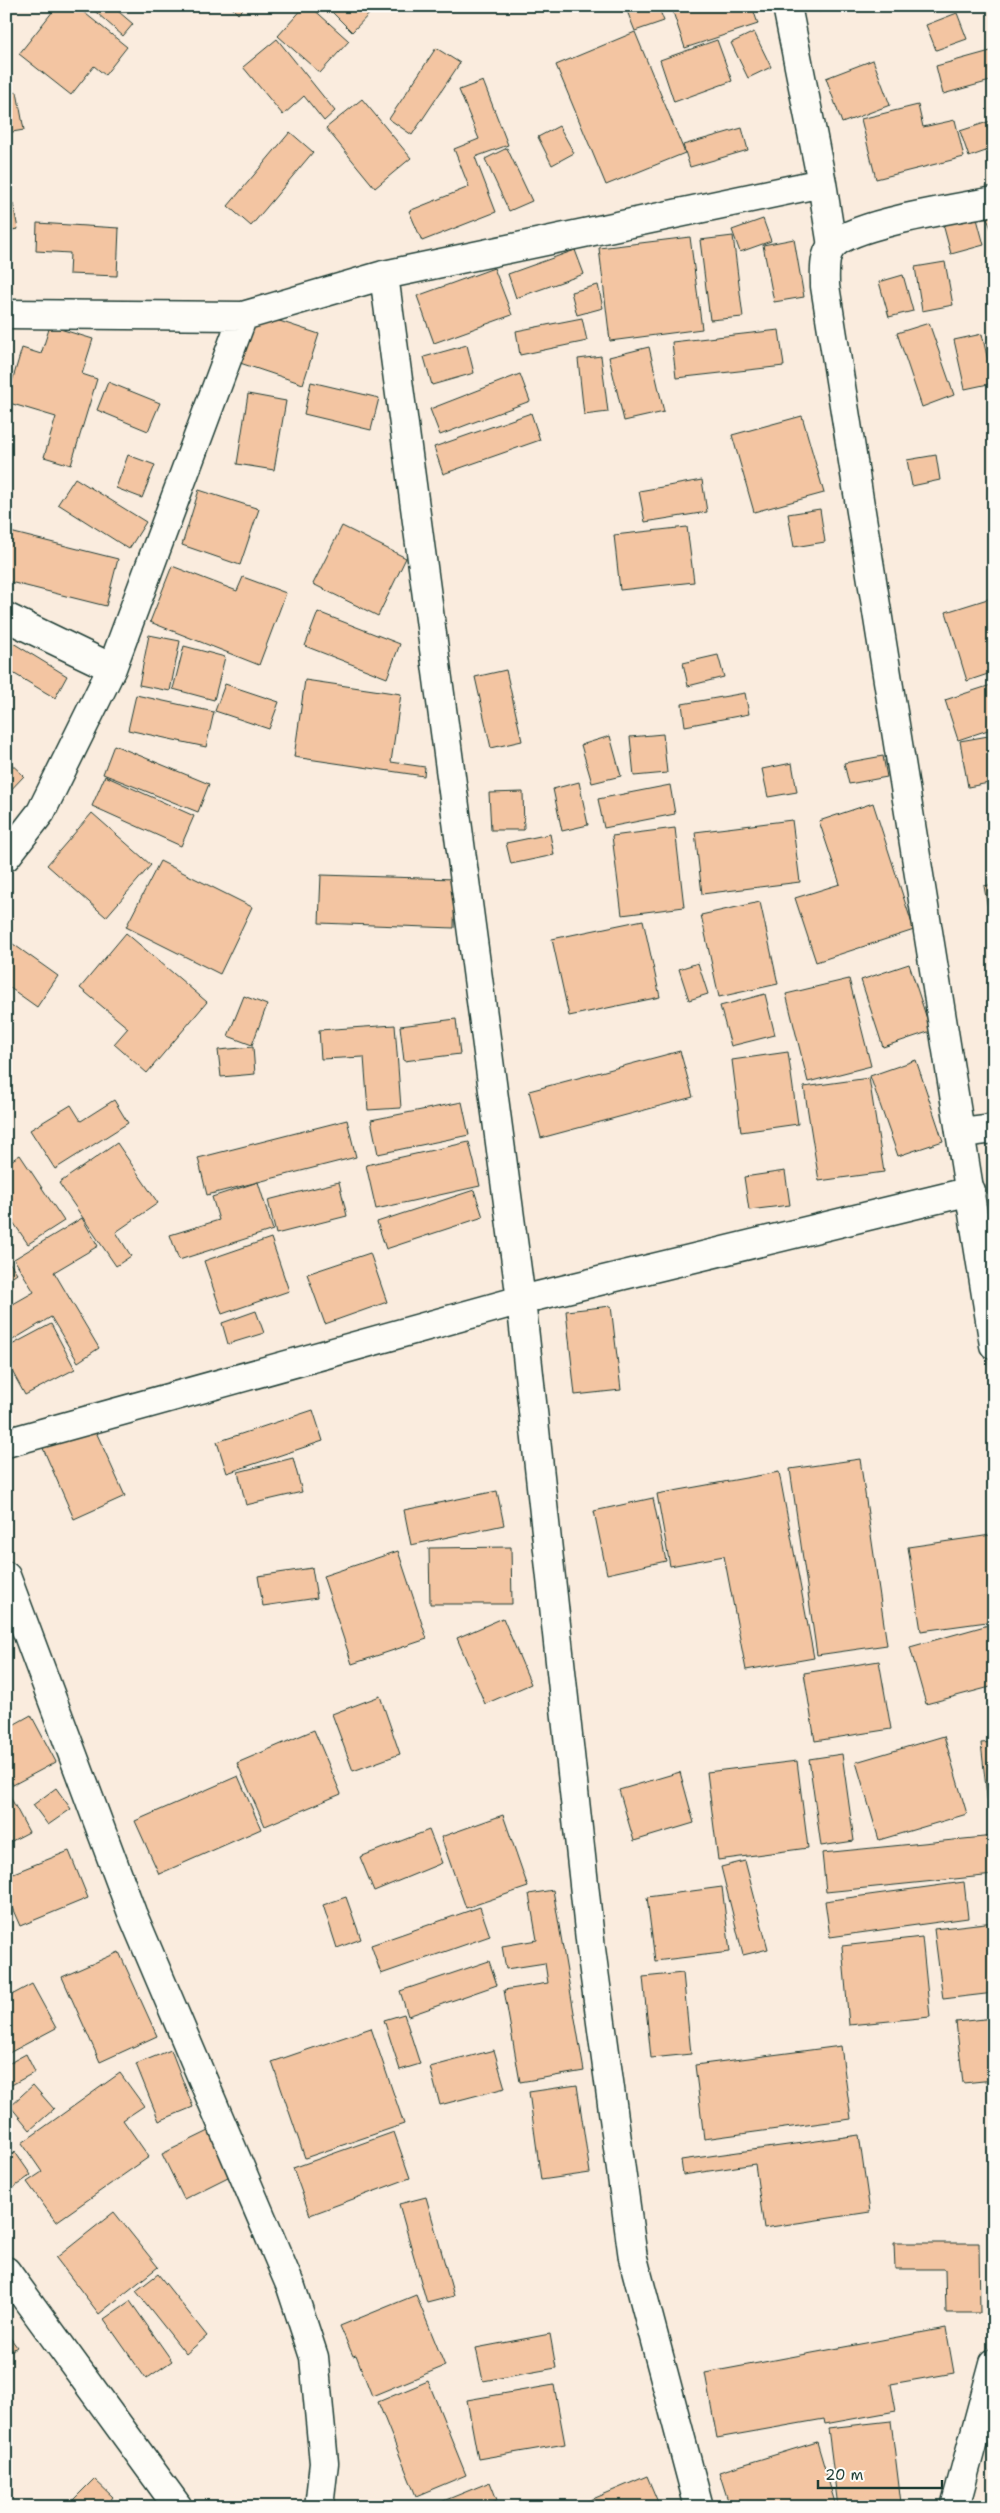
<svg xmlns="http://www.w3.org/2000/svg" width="1000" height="2513" font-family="'Shantell Sans',sans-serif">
<rect width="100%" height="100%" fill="#faecde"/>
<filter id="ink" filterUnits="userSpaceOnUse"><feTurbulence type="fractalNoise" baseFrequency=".02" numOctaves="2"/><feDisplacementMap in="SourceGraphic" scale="10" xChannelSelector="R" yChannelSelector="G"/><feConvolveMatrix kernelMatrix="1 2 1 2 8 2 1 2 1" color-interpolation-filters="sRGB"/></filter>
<g filter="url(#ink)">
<path fill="#f3c5a2" stroke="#1f3d34" d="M57,6H76L127,47L105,75L94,66L71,95L19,54Z
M89,6H112L133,24L123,36Z
M230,6H246L238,14Z
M305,6H310L349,41L320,73L278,36Z
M326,6H369L373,10L352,32Z
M625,6H658L664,21L635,31Z
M671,6H752L758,24L685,48Z
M816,6H833L819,12Z
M957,13L967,39L936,50L926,25Z
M635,32L685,153L606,185L556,65Z
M754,32L771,67L748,78L731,43Z
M277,39L335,111L324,121L304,96L283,115L243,67Z
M717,40L732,81L674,102L660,60Z
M436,48L460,63L412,135L389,119Z
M994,50V80L943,94L936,66Z
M873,60L890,105L842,123L826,78Z
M483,81L508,145L475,157L496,212L422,241L409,211L469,187L454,149L479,139L459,90Z
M17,92L24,130L6,133V94Z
M362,99L411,158L375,188L326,128Z
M918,105L923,127L955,120L964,157L876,179L861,119Z
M994,120V148L969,157L960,131Z
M559,126L574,153L552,165L538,137Z
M742,128L748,150L690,167L683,145Z
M290,132L313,152L251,226L228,206Z
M507,148L532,201L509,211L485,159Z
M13,203L18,229L6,231V204Z
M994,213V236L986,216Z
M976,215L984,245L951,254L943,224Z
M763,219L771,241L740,252L732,230Z
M37,223L119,228L117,276L69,274L70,253L36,251Z
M733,236L743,317L710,320L700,240Z
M690,237L702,329L610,341L599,248Z
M794,239L804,297L774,302L763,245Z
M575,250L584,274L516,298L508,274Z
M945,262L953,305L922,311L915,267Z
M494,268L512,315L434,343L417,296Z
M903,275L913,311L889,317L879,282Z
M598,285L603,308L577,315L571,292Z
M255,313L319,334L303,384L240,363Z
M582,318L587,341L520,355L516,331Z
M929,323L954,395L922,407L897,333Z
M50,326L93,339L82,374L97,379L71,465L44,457L56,417L6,402L22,348L41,354Z
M779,330L784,366L676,378L672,342Z
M982,334L993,383L965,389L954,340Z
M467,345L474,373L432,385L424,357Z
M649,347L664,412L624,421L609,357Z
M601,356L608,412L584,415L578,359Z
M520,374L530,401L440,435L430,409Z
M108,382L160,403L148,431L97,410Z
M311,382L379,398L371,430L304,414Z
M248,394L286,401L274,470L237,464Z
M531,413L540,440L443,474L434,447Z
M802,416L824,493L754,512L732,435Z
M128,455L155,465L142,498L116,488Z
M936,455L940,480L912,486L907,460Z
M75,478L146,522L129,549L58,504Z
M702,480L707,512L645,522L639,491Z
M199,490L259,509L240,565L182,545Z
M820,509L825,542L794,547L788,514Z
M342,526L406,558L378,616L313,584Z
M687,527L694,582L620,590L614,535Z
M6,531L118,559L106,606L6,581Z
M172,566L237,591L243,577L286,593L259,665L150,622Z
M994,597V672L967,681L946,612Z
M318,612L400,644L387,678L305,646Z
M149,635L180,641L170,691L139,685Z
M13,643L67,676L55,698L6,669V655Z
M184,646L225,657L214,700L173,689Z
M718,655L724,677L688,686L683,663Z
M506,670L522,741L491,748L475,677Z
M305,680L401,694L391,762L425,767L424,776L294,757Z
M225,684L279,702L269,729L215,711Z
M994,684V728L958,740L945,700Z
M745,693L749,714L685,726L682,704Z
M136,695L214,712L206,747L128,730Z
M663,734L667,773L634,776L630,737Z
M994,735V782L968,787L960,741Z
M610,736L621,776L592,783L581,745Z
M114,745L209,784L198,812L103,774Z
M883,756L887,777L849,784L844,763Z
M6,759L24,776L6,795Z
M792,763L797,792L768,797L762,769Z
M105,776L194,816L181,846L92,806Z
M579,782L588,825L562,831L553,789Z
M670,785L675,814L604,828L598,799Z
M523,792L524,830H491L489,793Z
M873,803L914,930L816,962L795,898L840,884L819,821Z
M92,813L151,865L106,917L47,865Z
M792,820L800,882L702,894L695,832Z
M675,828L684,907L622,915L612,836Z
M550,834L554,855L511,864L506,843Z
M160,861L252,907L220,974L126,927Z
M321,875L455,879L454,928L319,923Z
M994,884V943L984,886Z
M760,902L778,984L719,997L701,915Z
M643,920L660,997L569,1016L552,939Z
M126,933L207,1002L147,1073L114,1044L128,1028L80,988Z
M6,939L58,976L37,1007L6,985Z
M698,963L708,994L689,1000L679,969Z
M909,964L931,1031L883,1047L861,980Z
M849,979L871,1066L808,1082L786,994Z
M765,994L775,1035L731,1046L720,1006Z
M244,996L267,1005L252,1045L228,1036Z
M456,1019L460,1054L404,1061L400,1026Z
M395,1025L401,1108L368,1110L364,1057L321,1059L319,1030Z
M253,1047L255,1074L221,1077L218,1050Z
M680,1051L693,1097L541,1138L529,1091Z
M788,1052L798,1124L741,1132L732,1060Z
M916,1060L943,1141L898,1156L870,1076Z
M869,1078L884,1172L819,1181L804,1087Z
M114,1100L128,1123L55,1169L30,1130L71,1105L81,1121Z
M462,1102L469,1135L378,1154L371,1120Z
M347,1120L356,1157L207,1195L198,1158Z
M469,1142L480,1186L376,1209L366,1165Z
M117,1143L158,1203L116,1232L131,1256L116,1266L59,1183Z
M20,1155L64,1221L28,1244L9,1216L6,1218V1164Z
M785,1171L790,1205L749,1210L744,1177Z
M258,1182L273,1230L179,1260L170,1235L219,1220L212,1197Z
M339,1182L347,1216L276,1234L268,1200Z
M474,1190L483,1217L386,1249L377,1222Z
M82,1218L98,1246L54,1272L99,1348L78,1362L51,1317L6,1344V1308L34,1292L14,1259Z
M271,1238L289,1291L222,1314L204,1261Z
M370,1253L387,1302L325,1324L307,1274Z
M6,1258L17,1273L6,1281Z
M611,1306L621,1390L575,1395L566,1311Z
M256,1311L264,1333L228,1344L222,1323Z
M51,1324L75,1369L25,1395L6,1360V1348Z
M313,1410L323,1441L227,1473L217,1442Z
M92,1423L125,1496L74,1519L42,1446Z
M293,1458L302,1492L246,1505L238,1472Z
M860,1459L887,1645L817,1655L790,1469Z
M779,1472L814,1658L746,1670L724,1556L670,1566L657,1494Z
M497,1491L504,1525L411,1545L404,1510Z
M653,1498L666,1561L607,1574L594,1511Z
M991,1535L994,1554V1621L921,1631L908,1547Z
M511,1547L512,1604H430L429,1548Z
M398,1551L427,1639L352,1664L323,1576Z
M312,1568L317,1598L263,1606L258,1576Z
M503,1618L531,1684L485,1704L457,1638Z
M992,1624L994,1686L926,1704L910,1647Z
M879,1661L891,1729L815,1741L804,1673Z
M380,1696L400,1754L353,1771L332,1714Z
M31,1715L56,1762L13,1785L6,1772V1729Z
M314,1730L341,1794L265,1826L237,1763Z
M944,1736L967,1814L879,1840L856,1762Z
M994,1742V1824H990L981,1743Z
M842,1754L854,1841L821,1846L809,1759Z
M797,1761L808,1848L718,1860L707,1772Z
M680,1772L694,1823L634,1841L619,1790Z
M238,1776L261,1829L159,1874L135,1821Z
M56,1788L71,1809L48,1825L33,1805Z
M6,1789L29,1832L6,1844Z
M503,1815L528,1887L466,1908L441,1837Z
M429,1830L442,1863L374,1891L360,1857Z
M994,1836V1875L826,1892L822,1853Z
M69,1851L88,1898L20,1926L6,1894V1876Z
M745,1861L768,1949L743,1955L721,1867Z
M964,1882L968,1918L830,1937L825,1901Z
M722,1887L730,1952L655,1961L647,1897Z
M553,1890L584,2071L520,2082L504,1990L548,1983L545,1963L506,1969L502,1946L537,1940L529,1894Z
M346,1897L361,1939L337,1948L323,1905Z
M480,1907L490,1936L381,1974L371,1945Z
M994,1922V1993L943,1999L934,1929Z
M922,1937L930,2017L849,2025L842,1946Z
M119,1952L157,2036L100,2062L62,1977Z
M489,1961L497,1985L408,2016L400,1991Z
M683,1973L691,2054L651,2058L643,1977Z
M32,1984L56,2028L9,2053L6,2047V1998Z
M404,2014L420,2064L400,2070L384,2020Z
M994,2018V2080L963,2083L956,2022Z
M371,2028L404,2124L305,2158L272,2062Z
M841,2046L851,2119L704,2139L695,2065Z
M171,2050L193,2107L159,2121L136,2064Z
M494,2050L505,2088L440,2105L430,2067Z
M26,2054L35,2072L6,2088V2065Z
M120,2073L144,2106L123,2120L149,2157L56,2222L27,2182L42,2172L22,2143Z
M33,2085L54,2109L30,2130L10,2106Z
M577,2085L590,2173L541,2180L529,2092Z
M211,2130L232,2175L184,2199L162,2154Z
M394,2132L410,2178L310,2215L293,2168Z
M859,2135L870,2212L764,2228L755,2164L683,2175L681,2160Z
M6,2136L12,2147L6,2150Z
M15,2152L31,2175L6,2193V2158Z
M426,2197L454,2296L427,2303L399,2204Z
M114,2212L158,2267L99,2314L56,2258Z
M894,2243H979L980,2313H946L945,2269H895Z
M158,2274L207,2336L186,2354L136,2291Z
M416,2295L445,2366L372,2396L356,2355L353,2356L340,2326Z
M130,2301L172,2361L146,2379L104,2319Z
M946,2328L954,2373L891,2384L896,2411L825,2424L824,2419L717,2438L705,2373Z
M6,2332L17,2347L6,2354Z
M550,2334L556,2368L483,2381L476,2348Z
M428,2381L466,2475L416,2496L378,2402Z
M554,2385L565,2444L478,2459L467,2400Z
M891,2421L901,2503L869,2507H838L828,2428Z
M817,2442L835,2503L824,2507H730L719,2472Z
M647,2476L660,2507H574Z
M94,2479L113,2497L105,2507H76L71,2502Z
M490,2482L497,2500L479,2507H437L436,2504Z"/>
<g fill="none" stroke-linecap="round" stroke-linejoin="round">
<g stroke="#1f3d34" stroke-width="31">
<path id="street" d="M787,6L822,183L832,246
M384,275L521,1300L591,1949L633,2258L699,2507
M6,314L243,316L384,275L822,183
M6,617L112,668
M6,857L41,812L112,668L243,316
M961,1133L994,1129
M6,1443L521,1300L971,1191
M6,1576L132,1913L291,2287L314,2357L324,2463L319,2507
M6,2271L178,2507"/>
</g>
<g stroke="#1f3d34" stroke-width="31">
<path id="secondary" d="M994,201C960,208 853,223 832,246C823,256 825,274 825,286L994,1345
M955,2507L994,2363"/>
</g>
<use href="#street" stroke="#fdfcf7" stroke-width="28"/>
<use href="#secondary" stroke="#fdfcf7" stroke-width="28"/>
</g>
</g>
<rect width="1000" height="2513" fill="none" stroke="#fdfcf7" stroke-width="25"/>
<rect x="12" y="12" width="975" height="2488" fill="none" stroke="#1f3d34" stroke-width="2" filter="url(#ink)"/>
<path d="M818 2480v8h124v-8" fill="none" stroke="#1f3d34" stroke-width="2.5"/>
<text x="825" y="2480" font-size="15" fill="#1f3d34" stroke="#fdfcf7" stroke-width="4" paint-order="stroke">20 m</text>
</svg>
